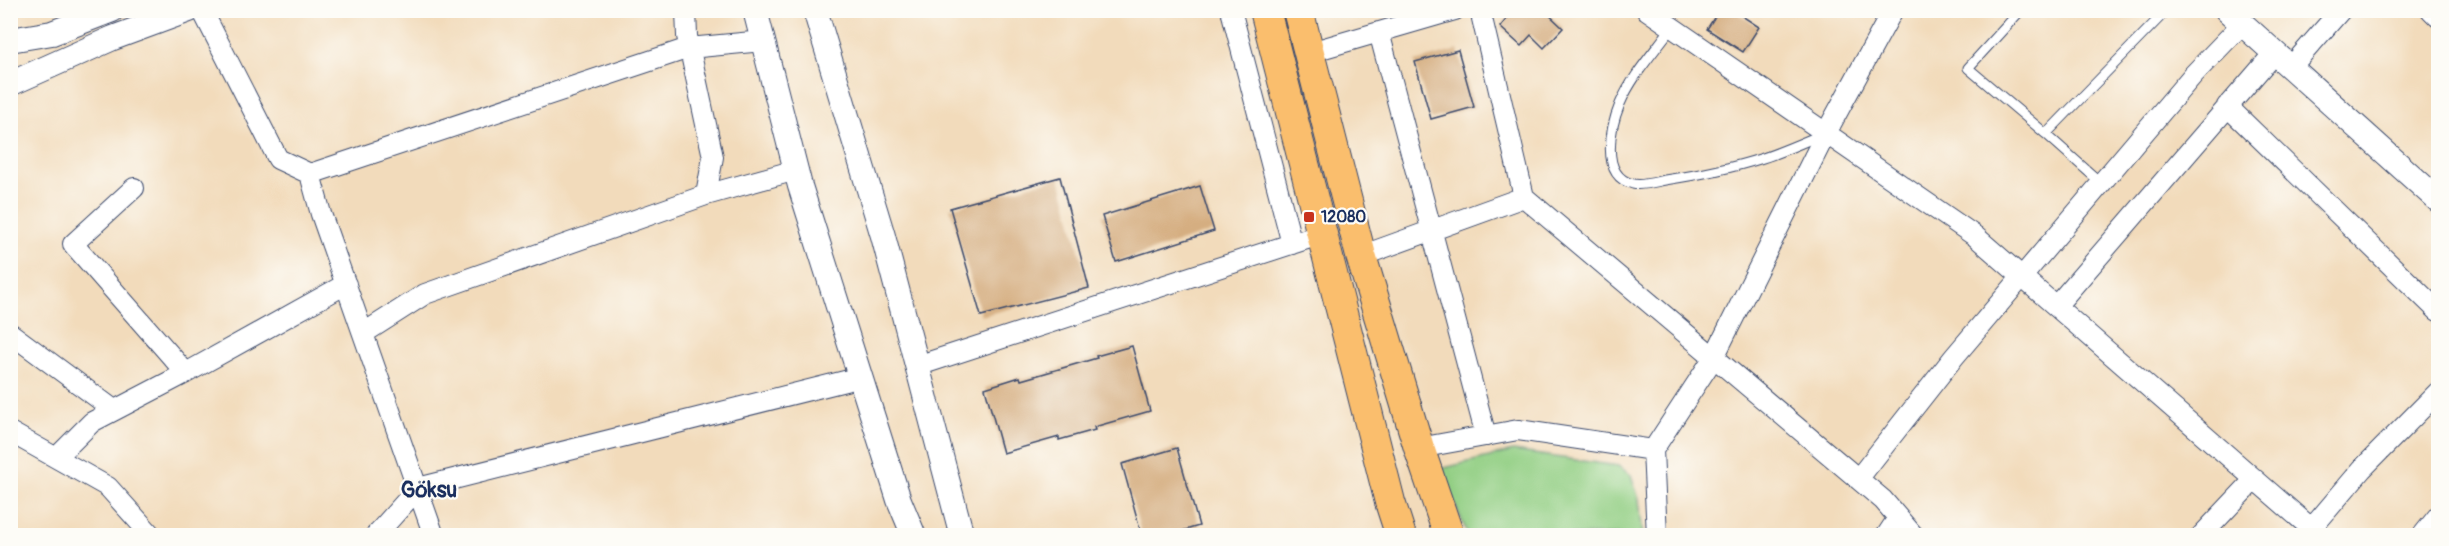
<svg xmlns="http://www.w3.org/2000/svg" width="2449" height="546" font-family="Pangolin,sans-serif">
<rect width="100%" height="100%" fill="#fdfcf7"/>
<filter id="ink" filterUnits="userSpaceOnUse"><feTurbulence type="fractalNoise" baseFrequency=".0167" numOctaves="2"/><feDisplacementMap in="SourceGraphic" scale="12" xChannelSelector="R" yChannelSelector="G"/><feConvolveMatrix kernelMatrix="1 2 1 2 8 2 1 2 1" color-interpolation-filters="sRGB"/></filter>
<filter id="wash" filterUnits="userSpaceOnUse"><feTurbulence type="fractalNoise" baseFrequency=".008" numOctaves="4" result="noise"/><feDisplacementMap in="SourceGraphic" scale="24" xChannelSelector="R" yChannelSelector="G"/><feGaussianBlur stdDeviation="1.35" result="paint"/><feColorMatrix in="noise" values="0 0 0 0 0 0 0 0 0 0 0 0 0 0 0 0 0 1.4 0 .05"/><feComposite in="paint" operator="in"/></filter>
<g filter="url(#wash)">
<rect width="100%" height="100%" fill="#f2dbbb"/>
<path fill="#93cf84" stroke="#577f71" stroke-width="1.5" d="M1513,451L1618,466L1631,475L1639,499L1643,535H1468L1440,469Z"/>
<g id="blocks">
<path fill="#d5ae81" d="M1514,10H1544L1563,28L1544,48L1531,35L1521,46L1500,27Z
M1719,10H1733L1759,27L1743,52L1707,29Z
M1458,50L1474,107L1431,119L1415,62Z
M1060,177L1089,288L981,316L950,208Z
M1200,186L1214,231L1116,262L1102,216Z
M1132,346L1150,411L1094,427L1095,430L1059,440V437L1003,453L985,388L1020,377L1021,380L1097,358L1096,356Z
M1177,448L1199,526L1165,536H1142L1122,464Z"/>
</g>
</g>
<g filter="url(#ink)">
<use href="#blocks" fill-opacity="0" stroke="#3b496c" stroke-width="1.5"/>
<g fill="none" stroke-linecap="round" stroke-linejoin="round">
<g stroke="#3b496c" stroke-width="11">
<path id="service" d="M2021,10L1968,68L2046,134
M1672,27C1654,52 1632,76 1620,104C1611,126 1599,176 1633,184C1643,186 1655,182 1665,180C1698,175 1732,168 1763,158C1784,151 1804,142 1823,134
M2101,183L2046,134L2167,10"/>
</g>
<g stroke="#3b496c" stroke-width="22">
<path id="minor" d="M202,10L278,159L310,174L321,214L434,536
M1231,10L1292,244
M1480,10L1524,197L1883,500L1914,536
M1647,10L1975,236L2320,536
M2431,10L2438,17
M1379,32L1486,436
M1307,53L1455,10
M2291,67L2341,10
M2227,106L2438,311
M310,174L689,48L763,41
M134,188L73,244L186,373
M706,195L796,170
M1361,256L1524,197
M2056,306L2275,52
M10,333L114,410
M364,333L425,294L706,195L713,157L687,36L686,10
M917,366L1322,234
M10,432L108,487L152,536
M1419,448L1518,430L1653,450L1714,357L1826,133L1893,10
M1653,450L1657,536
M57,457L92,422L186,373L346,284
M1858,479L1954,357L2193,75L2242,24
M2312,528L2362,469L2438,392
M375,536L418,488L861,377
M1886,536L1898,518
M2201,536L2254,480
M2422,536L2438,516"/>
</g>
<g stroke="#3b496c" stroke-width="26">
<path id="tertiary" d="M755,10L800,186L899,500L914,536
M815,10L883,236L962,536
M2227,10L2438,200
M10,40L52,33L112,10
M10,84L113,38L189,10"/>
</g>
<g stroke="#3b496c" stroke-width="32">
<path id="primary" d="M1265,10L1390,502L1401,536
M1298,10L1361,256L1419,448L1449,536"/>
</g>
<use href="#service" stroke="#fff" stroke-width="9"/>
<use href="#minor" stroke="#fff" stroke-width="20"/>
<use href="#tertiary" stroke="#fff" stroke-width="24"/>
<use href="#primary" stroke="#fabe6d" stroke-width="30"/>
</g>
</g>
<rect fill="#c8321e" stroke="#fdfcf7" stroke-width="2" x="1303" y="211" width="12" height="12" rx="3"/>
<g text-anchor="middle" dominant-baseline="central" stroke-width="4.5" stroke-linejoin="round" paint-order="stroke">
<g font-size="16" font-weight="bold" fill="#1b2f5e" stroke="#fdfcf7" text-anchor="start">
<text x="1321" y="217">12080</text>
</g>
<g font-size="22" font-weight="bold" fill="#1b2f5e" stroke="#fdfcf7">
<text x="429" y="490">Göksu</text>
</g>
</g>
<rect width="2449" height="546" fill="none" stroke="#fdfcf7" stroke-width="36"/>
</svg>
